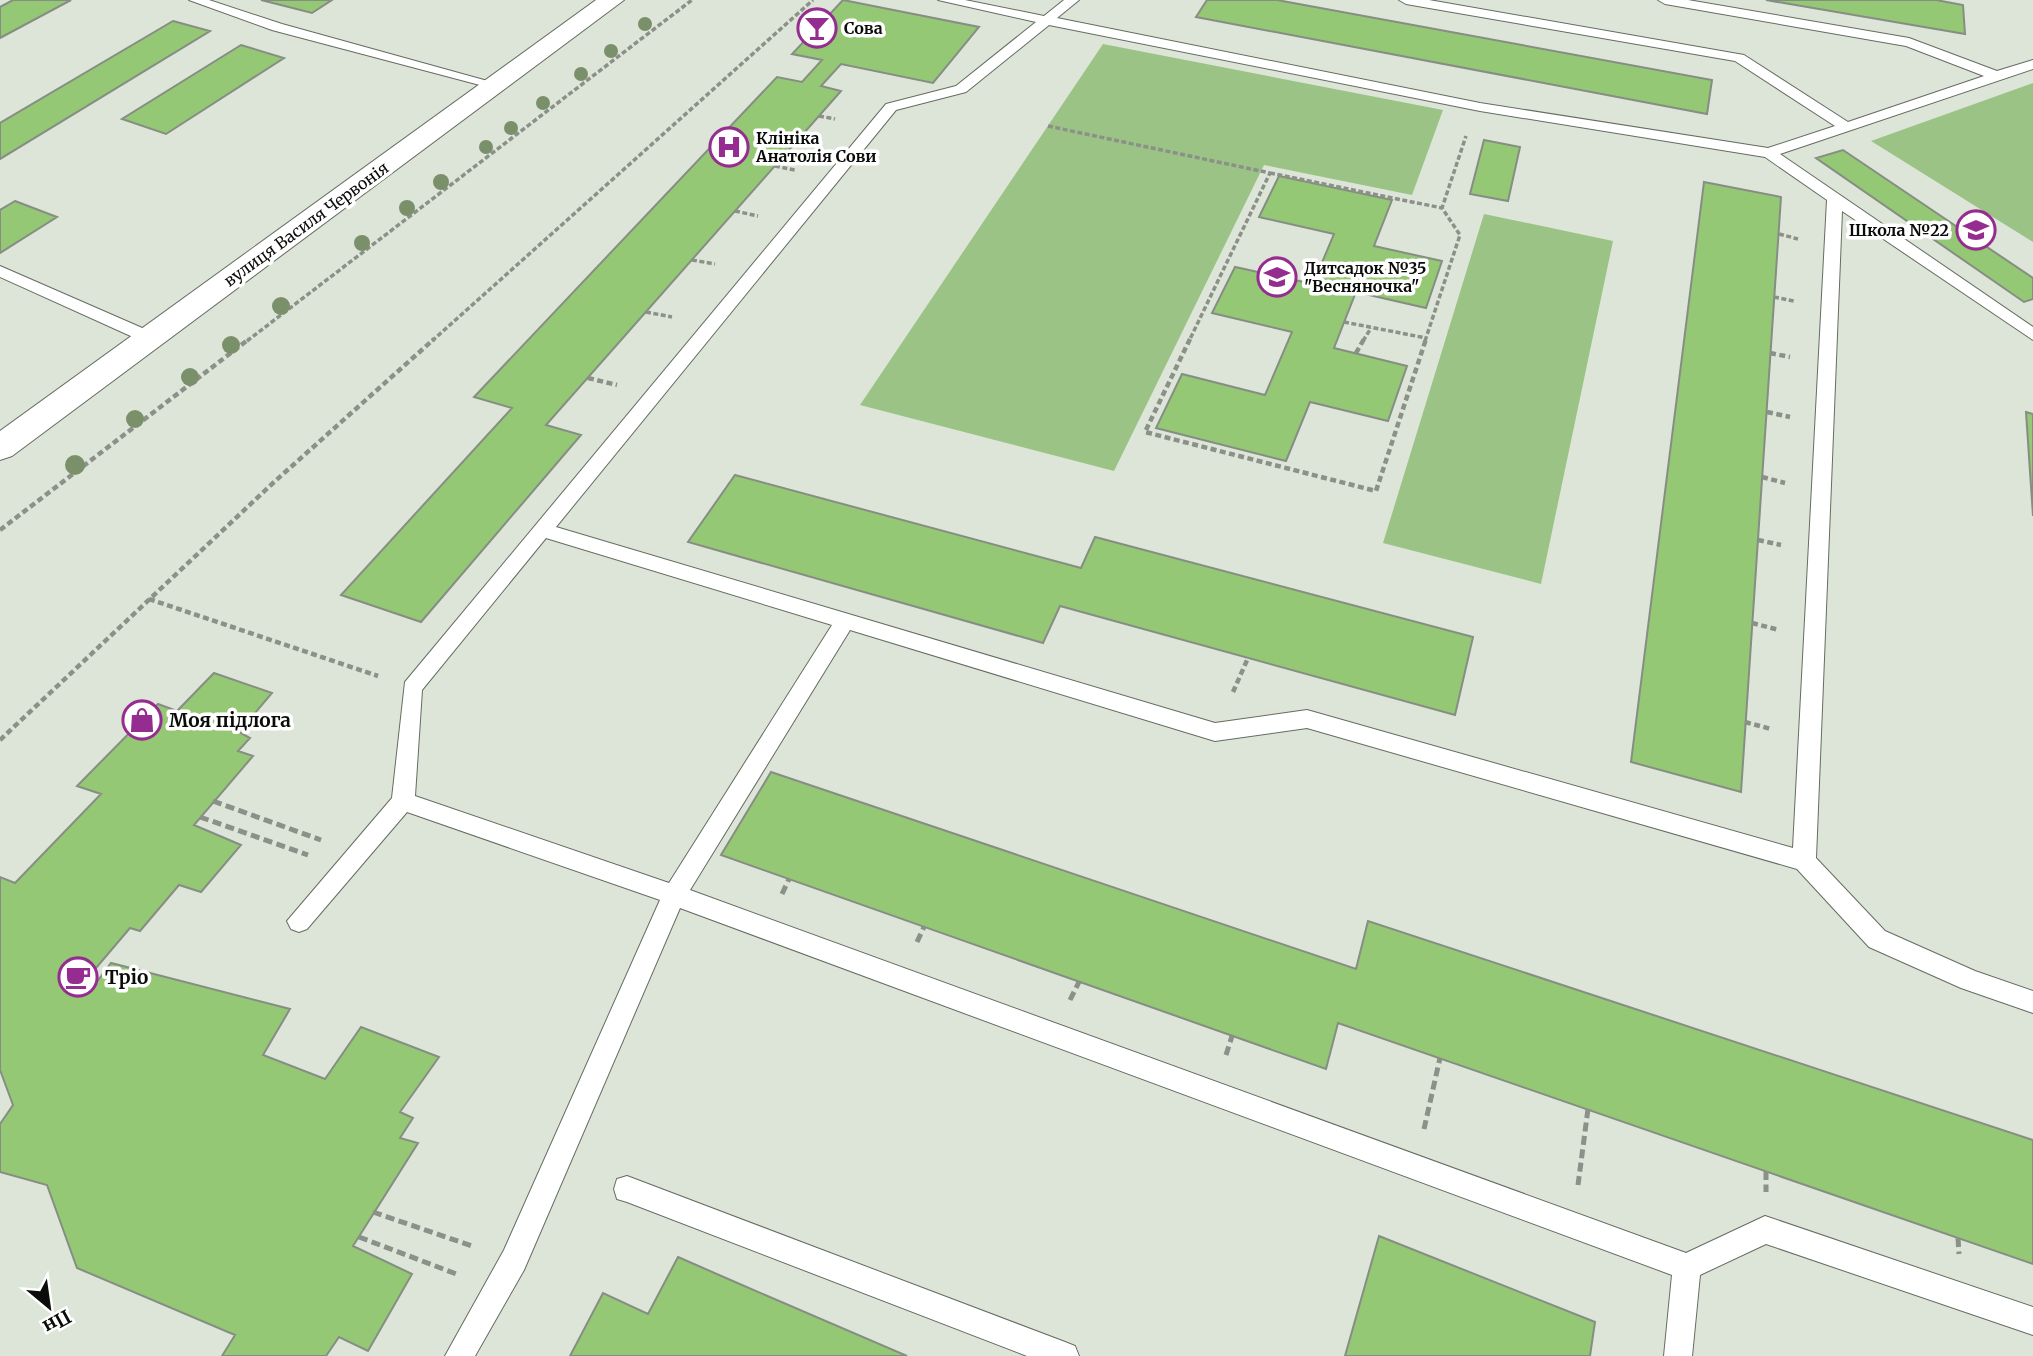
<svg xmlns="http://www.w3.org/2000/svg" width="2033" height="1356" font-family="Merriweather,serif">
<rect width="100%" height="100%" fill="#dde5d9"/>
<path fill="#9bc385" d="M1103,44L1443,110L1412,195L1264,165L1114,471L860,405Z
M2033,83V242L1871,141Z
M1484,214L1613,241L1541,584L1383,543Z"/>
<path fill="#94c875" stroke="#868e83" stroke-width="2" d="M13,0H71L0,38V7Z
M261,0H332L312,13Z
M843,0L979,27L933,83L841,64L821,86L841,91L546,425L581,435L421,622L341,595L512,408L474,397L777,77L802,82L822,60L792,54Z
M1207,0H1277L1712,80L1707,114L1196,17Z
M1766,0H1936L1963,5L1965,34Z
M173,21L210,31L0,159V123Z
M241,45L284,58L166,134L122,119Z
M1484,140L1520,147L1508,201L1470,194Z
M1843,150L2033,278V299L2024,302L1816,158Z
M1279,176L1392,200L1374,246L1442,261L1426,308L1356,292L1334,348L1407,366L1388,421L1310,402L1286,461L1156,428L1182,374L1265,395L1292,332L1212,313L1235,267L1313,284L1334,234L1259,217Z
M1704,182L1781,197L1741,792L1631,762Z
M15,201L57,217L0,253V210Z
M2026,412L2033,414V516Z
M735,475L1081,568L1095,537L1473,637L1455,715L1060,606L1043,643L688,542Z
M214,673L272,693L239,732L250,738L238,751L253,756L194,825L241,845L201,892L179,885L140,931L130,928L90,975L93,987L111,963L290,1009L263,1055L325,1079L361,1027L439,1057L400,1112L413,1118L400,1138L418,1143L353,1246L412,1274L368,1351L339,1337L326,1356H222L235,1335L77,1268L47,1185L0,1172V1124L13,1105L0,1070V877L15,883L101,794L77,786L158,704L177,711Z
M771,772L1356,969L1368,921L2033,1140V1264L1338,1023L1326,1069L721,855Z
M1379,1236L1595,1322L1590,1356H1345Z
M678,1257L742,1285L907,1356H570L603,1293L648,1314Z"/>
<g fill="none" stroke-linecap="round" stroke-linejoin="round">
<g stroke="#656c61" stroke-width="2">
<path id="lane" d="M189,0H209L282,24L502,85L495,89L272,30Z
M938,0H965L1044,16L1064,0H1079L1057,18L1480,103L1768,148L1835,126L1735,61L1406,4L1399,0H1429L1744,55L1848,122L1984,76L1906,46L1665,4L1658,0H1688L1909,38L1997,71L2033,60V69L1780,154L2033,327V340L1842,211L1816,858L1885,931L1975,971L2033,991V1013L1961,988L1869,947L1797,869L1307,728L1215,741L850,630L690,890L1686,1253L1765,1216L2033,1307V1335L1766,1244L1700,1275L1692,1356H1664L1672,1275L680,908L524,1270L475,1356H445L504,1250L660,900L407,812L307,929L299,932L291,929L287,921L392,798L405,682L886,104L956,86L1036,22ZM1049,25L1480,111L1765,157L1827,200L1793,848L1307,710L1215,723L556,527L896,110L966,92ZM546,538L832,625L669,883L415,796L422,690Z
M0,266L156,334L159,338L156,342H144L0,277Z
M627,1176L1065,1342L1075,1346L1079,1356H1027L627,1202L617,1199L614,1189L617,1179Z"/>
</g>
<g stroke="#656c61" stroke-width="2">
<path id="primary" d="M596,0H624L12,456L0,460V431Z"/>
</g>
<path stroke="#8b9088" stroke-width="3.5" stroke-dasharray="5 2.5" stroke-linecap="butt" d="M819,116L835,119
M1048,126L1270,173L1189,341
M775,166L795,170
M1270,173L1442,208
M735,211L758,216
M1779,234L1798,239
M692,260L715,264
M1774,297L1794,301
M646,312L672,317
M1344,322L1426,338
M247,341L692,0
M432,341L813,0
M1363,341L1371,328
M1425,341L1460,235L1442,208L1466,136"/>
<path stroke="#8b9088" stroke-width="4.5" stroke-dasharray="6 3.5" stroke-linecap="butt" d="M1190,339L1145,432L1376,491L1426,339
M1356,353L1364,339
M1770,353L1790,357
M588,378L617,385
M1767,412L1790,417
M1762,477L1785,483
M0,530L249,339
M1758,540L1781,545
M149,599L378,676
M1752,623L1779,630
M1233,692L1248,658
M1745,722L1771,729
M0,740L273,483L434,339"/>
<path stroke="#8b9088" stroke-width="5" stroke-dasharray="9 4.5" stroke-linecap="butt" d="M213,801L321,840
M200,817L308,855
M782,894L789,879
M917,942L924,927
M1070,1000L1079,982
M1226,1055L1232,1036
M1424,1129L1440,1058
M1766,1171V1192
M1578,1185L1588,1109
M373,1212L475,1247
M359,1237L459,1275
M1958,1238L1959,1254"/>
<use href="#lane" fill="#fff" fill-rule="evenodd"/>
<use href="#primary" fill="#fff" fill-rule="evenodd"/>
</g>
<g fill="#7a906a">
<circle cx="645" cy="24" r="7"/>
<circle cx="611" cy="51" r="7"/>
<circle cx="581" cy="74" r="7"/>
<circle cx="543" cy="103" r="7"/>
<circle cx="511" cy="128" r="7"/>
<circle cx="486" cy="147" r="7"/>
<circle cx="441" cy="182" r="8"/>
<circle cx="407" cy="208" r="8"/>
<circle cx="362" cy="243" r="8"/>
<circle cx="281" cy="306" r="9"/>
<circle cx="231" cy="345" r="9"/>
<circle cx="190" cy="377" r="9"/>
<circle cx="135" cy="419" r="9"/>
<circle cx="75" cy="465" r="10"/>
</g>
<defs>
<g id="bar-ring" transform="scale(2.0125)"><circle r="9.5" fill="#fff" stroke="#952c90" stroke-width="1.5"/><path d="M-6-5H6L.8 .8V4.5H3.5V6h-7V4.5H-.8V.8Z" fill="#952c90"/></g>
<g id="hospital-ring" transform="scale(2.0125)"><circle r="9.5" fill="#fff" stroke="#952c90" stroke-width="1.5"/><path d="M-5-5h3v3.5h4V-5h3V5h-3V1.5h-4V5h-3Z" fill="#952c90"/></g>
<g id="school-ring" transform="scale(2.0125)"><circle r="9.5" fill="#fff" stroke="#952c90" stroke-width="1.5"/><path d="M0-5L7-2L0 1L-7-2ZM-4 1L0 2.5L4 1V4Q0 6-4 4Z" fill="#952c90"/></g>
<g id="shop-ring" transform="scale(2.0125)"><circle r="9.5" fill="#fff" stroke="#952c90" stroke-width="1.5"/><path d="M-5-2.5h2.3a2.7 3.5 0 0 1 5.4 0H5L5.5 6h-11ZM-1.5-2.5h3a1.5 2.3 0 0 0-3 0Z" fill="#952c90"/></g>
<g id="cafe-ring" transform="scale(2.0125)"><circle r="9.5" fill="#fff" stroke="#952c90" stroke-width="1.5"/><path d="M-5.5-4.5H6V0H3Q3 3.5 0 3.5H-2.5Q-5.5 3.5-5.5 0ZM3-3.2v2h1.7v-2ZM-6 4.5H4V6H-6Z" fill="#952c90"/></g>
</defs>
<g fill-rule="evenodd">
<use href="#bar-ring" x="817" y="28"/>
<use href="#hospital-ring" x="729" y="147"/>
<use href="#school-ring" x="1976" y="230"/>
<use href="#school-ring" x="1277" y="277"/>
<use href="#shop-ring" x="142" y="720"/>
<use href="#cafe-ring" x="78" y="977"/>
</g>
<g text-anchor="middle" dominant-baseline="central" stroke-width="7" stroke-linejoin="round" paint-order="stroke">
<g font-size="16" font-weight="bold" fill="#0a0c09" stroke="#fff" text-anchor="start">
<text x="844" y="28">Сова</text>
<text x="756" y="138">Клініка<tspan x="756" dy="18">Анатолія Сови</tspan></text>
<text x="1949" y="230" text-anchor="end">Школа №22</text>
<text x="1304" y="268">Дитсадок №35<tspan x="1304" dy="18">"Весняночка"</tspan></text>
</g>
<g font-size="16" fill="#0a0c09" stroke="#fff">
<text transform="translate(306 224) rotate(-36)">вулиця Василя Червонія</text>
</g>
<g font-size="19" font-weight="bold" fill="#0a0c09" stroke="#fff" text-anchor="start">
<text x="169" y="720">Моя підлога</text>
<text x="105" y="977">Тріо</text>
</g>
</g>
<g transform="translate(49 1307) rotate(151)" stroke="#ffffff" stroke-width="5" paint-order="stroke">
<path d="M0-5L12 26L0 18L-12 26Z" fill="#0a0c09"/>
<text y="-10" font-size="19" font-weight="bold" text-anchor="middle" fill="#0a0c09">Пн</text>
</g>
</svg>
